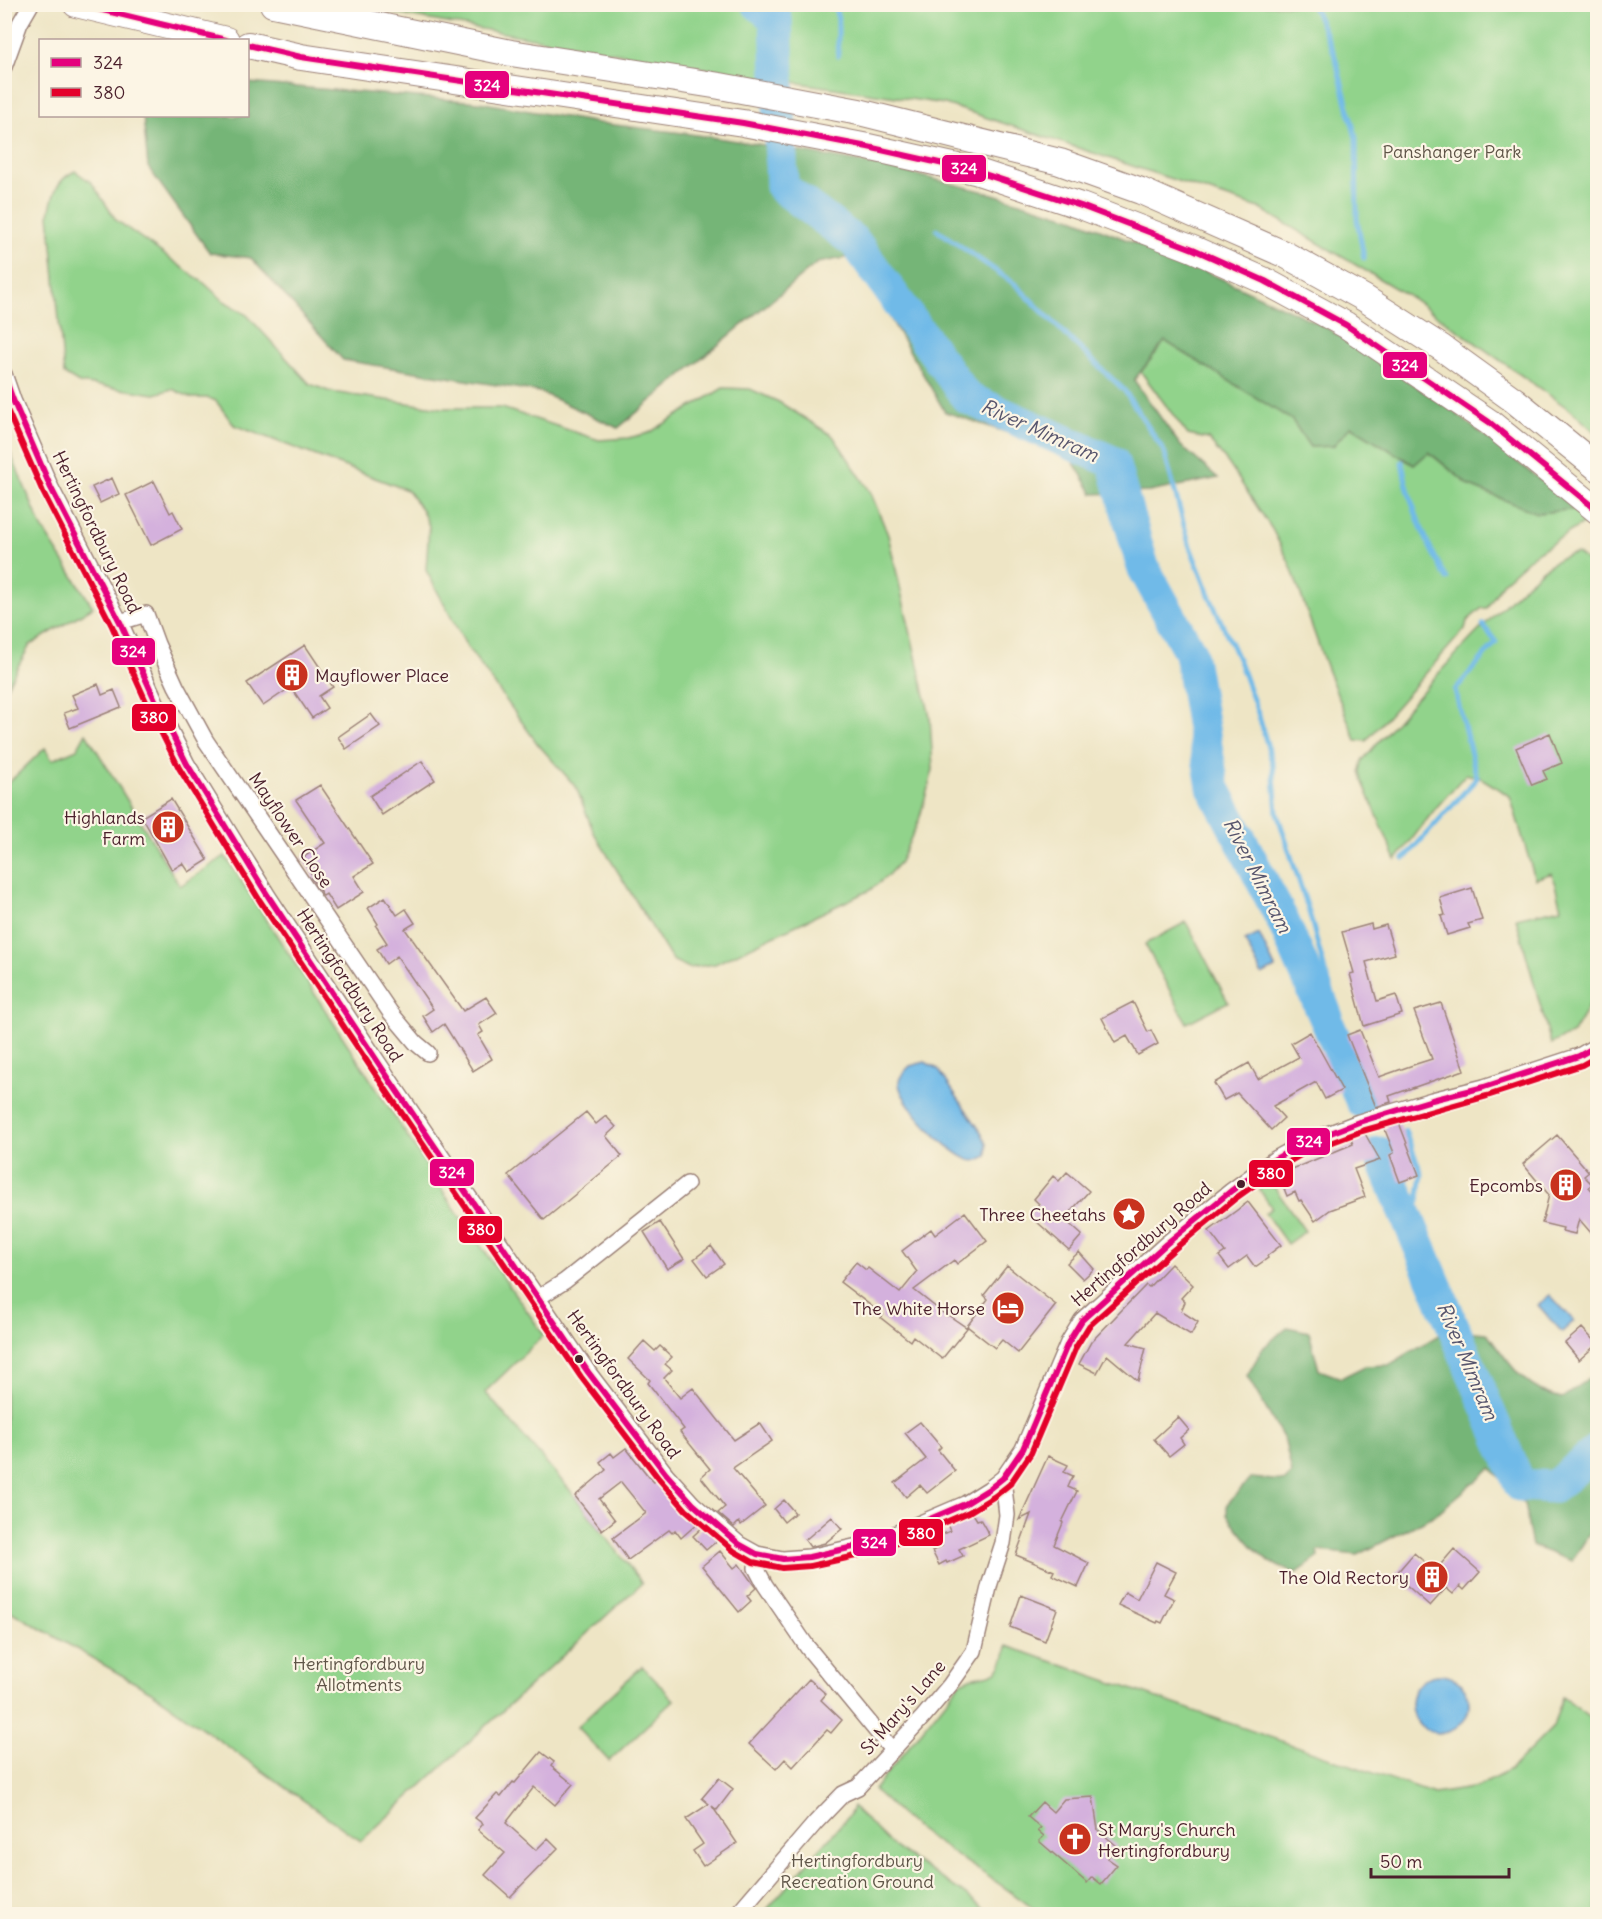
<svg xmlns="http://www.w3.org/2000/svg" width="1602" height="1919" font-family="Delius,sans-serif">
<rect width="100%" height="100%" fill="#fcf5e5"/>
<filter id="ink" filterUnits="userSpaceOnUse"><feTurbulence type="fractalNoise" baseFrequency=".0167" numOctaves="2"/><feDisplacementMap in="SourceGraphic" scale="12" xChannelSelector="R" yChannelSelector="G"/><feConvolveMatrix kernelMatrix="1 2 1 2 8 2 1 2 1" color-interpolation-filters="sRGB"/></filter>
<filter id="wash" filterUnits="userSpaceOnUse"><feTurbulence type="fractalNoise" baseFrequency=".008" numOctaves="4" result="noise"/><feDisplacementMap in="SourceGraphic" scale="24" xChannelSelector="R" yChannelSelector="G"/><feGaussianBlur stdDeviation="1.35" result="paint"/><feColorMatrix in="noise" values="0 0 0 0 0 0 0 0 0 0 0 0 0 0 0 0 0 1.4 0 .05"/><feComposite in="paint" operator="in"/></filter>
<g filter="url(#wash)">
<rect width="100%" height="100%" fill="#eee5c5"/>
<path fill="#91d38b" stroke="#6e795b" stroke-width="1.5" d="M352,5H1597V434L1573,412L1412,298L1259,208L945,104L737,74L385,12Z
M75,171L92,183L116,220L204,283L224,301L247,315L310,384L331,392L442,408H502L599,440L628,438L649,433L723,388L750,389L779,402L833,436L870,491L888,535L930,717L933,770L919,820L900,862L885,878L870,890L715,964L689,968L672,960L594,833L576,787L537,743L466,645L426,570L429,526L422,510L407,490L234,425L216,401L208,398H192L172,389L155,394L79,383L64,374L49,214C53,195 56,180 75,171Z
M1165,341L1292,420L1310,447L1333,446L1351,426L1414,465L1428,452L1470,486L1537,513L1577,509L1584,523L1533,555L1503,582L1487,608H1482L1467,621L1465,629L1366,741L1356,740L1327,669L1290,564L1272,529L1228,463L1208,439L1188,435L1141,372Z
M4,438L42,528L93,607L30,645L5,690Z
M1577,553L1597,570V992L1573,1033L1551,1044L1516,918L1561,908L1552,873L1535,879L1510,796L1481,778L1466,774L1435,809L1396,860L1362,780L1360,771L1362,761C1410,705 1457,650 1511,599C1529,582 1552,556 1577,553Z
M86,733L180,886L225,856L456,1211L544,1335L485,1392L569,1489L642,1583L361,1841L151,1692L5,1608V786L45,748L52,760L77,749Z
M1186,922L1228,1002L1187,1023L1145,944Z
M1270,1181L1305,1231L1287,1244L1265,1213L1272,1208L1259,1189Z
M1007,1646L1434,1794L1478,1787L1510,1770L1553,1727L1562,1697L1597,1723V1914H1040C1002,1883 959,1859 919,1830C903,1818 889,1803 874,1790L960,1683C982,1668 1001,1687 1007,1646Z
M642,1666L674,1700L609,1761L577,1727Z
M853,1807L894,1847L962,1892L991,1914H763L850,1814Z"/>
<path fill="#74b577" stroke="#5f6a51" stroke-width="1.5" d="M248,83L478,102L598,123L683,133L764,145L881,166L993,194L1075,219L1200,269L1324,326L1449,408L1577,509L1537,513L1470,486L1429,452L1414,465L1351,426L1333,446L1310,447L1292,420L1165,341L1134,380L1180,445L1218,478L1149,492L1093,494L1068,453L945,412L854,256L817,263L618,428L540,392L343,360L251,258L210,253L148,167L143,116H248Z
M1287,1327L1309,1332L1319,1370L1341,1378L1365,1366L1389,1365L1447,1330L1487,1333C1509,1362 1524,1391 1562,1398L1597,1373V1522L1572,1561L1532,1546L1524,1504L1491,1468L1435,1515L1358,1555L1318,1551L1319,1557L1297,1573C1262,1565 1248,1541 1227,1515V1504L1251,1478L1285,1481L1292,1474L1285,1441L1247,1376L1263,1348Z"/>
<path fill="#6fbae8" stroke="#5c6c8a" stroke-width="1.5" d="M1259,934L1275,968L1262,975L1245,941Z
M925,1062L938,1069L981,1132L987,1144V1156C981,1159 977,1162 970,1160C952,1156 896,1100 899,1081C900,1075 906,1070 910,1066Z
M1550,1295L1574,1321L1562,1332L1538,1305Z
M1411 1704a29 29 0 1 1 58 0a29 29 0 1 1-58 0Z"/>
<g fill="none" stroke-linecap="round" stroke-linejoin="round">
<path stroke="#6fbae8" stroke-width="5" d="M834,4L838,19V56
M1312,4L1334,53L1356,138L1357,219L1364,258
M937,230L1015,284L1071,340L1124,390L1164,451L1189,544L1209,595L1239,661L1258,713L1273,765L1277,813L1309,912L1326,975L1341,1015
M1402,462C1409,504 1426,543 1447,579
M1404,859L1477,778L1455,690L1496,642L1483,625
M1405,1131L1422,1175L1413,1232"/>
<path stroke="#6fbae8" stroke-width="33" d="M758,4L776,19L782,187L855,242L967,398L1113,462L1143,567L1190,652L1213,787L1283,921L1362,1102
M1380,1153L1520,1485L1554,1487L1598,1450"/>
</g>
<g id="blocks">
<path fill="#d4b1dd" d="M112,478L119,494L100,503L92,487Z
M154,481L170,513L173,511L182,529L151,545L126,495Z
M305,645L333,687L319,696L327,708L312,718L291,687L263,706L247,683Z
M98,684L102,695L114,690L121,707L70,728L64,713L78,708L72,695Z
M371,714L380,726L346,749L338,737Z
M1550,733L1562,763L1543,771L1547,779L1532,785L1516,748Z
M422,761L435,780L382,815L370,796Z
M320,785L373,864L354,876L364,892L336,910L326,894L323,896L318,888L311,878L313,876L302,858L325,843L296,800Z
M171,799L208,860L189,872L183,863L172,870L142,817Z
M1472,888L1482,920L1468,924L1470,928L1447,935L1441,916L1445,915L1440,898Z
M385,897L397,915L406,909L415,923L405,929L463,1011L486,997L497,1013L479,1025L483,1032L478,1035L492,1059L473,1071L444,1024L433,1032L423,1016L433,1009L397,956L386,964L377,949L387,943L376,926L378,924L368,908Z
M1371,924L1372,929L1386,925L1395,954L1366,962L1377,1001L1396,995L1402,1014L1364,1026L1350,974L1354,973L1342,932Z
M1133,1002L1148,1032L1151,1030L1158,1044L1138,1055L1127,1036L1115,1043L1102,1018Z
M1441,1003L1464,1070L1389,1096L1391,1102L1376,1107L1347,1035L1360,1030L1379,1077L1416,1064L1432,1059L1414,1011Z
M1310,1032L1342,1090L1325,1099L1316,1082L1273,1106L1284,1118L1271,1130L1237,1093L1224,1100L1214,1083L1249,1063L1258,1079L1299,1057L1291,1043Z
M586,1112L596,1124L606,1116L616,1127L606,1136L622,1156L544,1220L508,1175Z
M1398,1120L1419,1175L1400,1182L1390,1155L1394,1153L1383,1125Z
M1364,1132L1380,1160L1354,1169L1365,1197L1330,1210L1315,1221L1301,1200L1299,1201L1295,1192L1287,1196L1281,1181L1288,1179L1285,1172L1353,1144L1350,1137Z
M1557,1135L1589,1172L1584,1176L1592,1184L1589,1187L1598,1197V1241L1579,1219L1575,1234L1562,1231L1563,1228L1542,1223L1549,1195L1523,1164Z
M1067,1172L1089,1191L1064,1219L1082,1235L1069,1250L1029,1215L1039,1204L1034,1199L1053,1176L1059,1181Z
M1248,1202L1281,1245L1267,1256L1268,1258L1255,1267L1247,1256L1229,1269L1219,1256L1225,1252L1209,1231Z
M965,1212L987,1241L957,1264L954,1260L914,1290L947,1316L948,1315L967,1328L942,1359L913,1336L910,1341L881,1318L883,1315L840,1282L856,1262L866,1270L868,1268L900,1293L917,1272L902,1251L931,1229L935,1235Z
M660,1222L684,1259L667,1269L644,1232Z
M711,1246L724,1264L707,1276L694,1259Z
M1079,1252L1094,1269L1083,1279L1067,1263Z
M1171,1264L1193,1285L1181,1298L1185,1302L1181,1311L1198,1322L1191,1335L1155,1313L1128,1343L1146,1348L1138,1381L1107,1355L1097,1373L1079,1364L1091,1342L1146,1285L1149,1287Z
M1007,1266L1056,1305L1018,1353L1002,1340L995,1348L967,1326L988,1299L984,1295Z
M1582,1328L1597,1344L1579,1360L1565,1343Z
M644,1341L655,1351L660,1346L672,1357L665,1364L672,1370L664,1378L680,1398L693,1388L734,1440L760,1423L772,1441L733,1468L765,1506L741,1525L739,1522L734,1527L718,1513L725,1507L701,1477L710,1469L680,1432L684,1429L648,1383L650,1380L628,1359Z
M1178,1417L1189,1430L1180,1438L1184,1444L1169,1456L1154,1439Z
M920,1422L941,1447L938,1450L955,1471L927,1493L920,1485L906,1497L895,1483L926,1459L905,1433Z
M626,1448L649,1477L654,1482L657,1480L672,1498L673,1497L699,1522L681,1538L675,1530L672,1533L669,1530L628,1560L613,1538L646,1513L621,1482L599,1499L615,1520L602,1530L575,1496L606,1470L600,1462L611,1453L614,1457Z
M1048,1456L1068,1465L1064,1472L1073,1476L1068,1487L1077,1491L1062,1522L1063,1523L1054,1545L1089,1563L1078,1587L1052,1575L1054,1571L1016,1555L1031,1514L1019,1520Z
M784,1500L795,1513L784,1522L774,1509Z
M972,1512L977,1520L980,1519L989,1535L959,1549L963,1556L947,1563L946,1561L939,1565L932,1551L942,1546L937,1537L950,1531L947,1524Z
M832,1517L842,1529L825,1543L810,1547L805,1540Z
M704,1526L719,1539L706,1550L693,1536Z
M1454,1549L1480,1572L1464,1590L1460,1586L1453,1594L1446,1588L1430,1606L1395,1575L1414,1553L1435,1571Z
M720,1551L734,1568L739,1564L756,1588L747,1596L751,1601L739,1612L702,1566Z
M1156,1562L1176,1572L1164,1594L1174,1599L1162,1623L1158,1621L1157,1623L1118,1605L1125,1592L1137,1599Z
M1021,1595L1057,1609L1045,1641L1010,1627Z
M809,1679L826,1694L821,1700L842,1720L831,1733L827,1730L793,1767L785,1759L776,1769L749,1744Z
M541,1752L554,1762L551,1766L573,1784L555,1805L534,1787L506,1823L536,1850L548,1838L558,1848L510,1897L485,1875L505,1853L478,1830L483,1824L475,1818L497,1794L501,1797L513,1782L515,1783Z
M719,1778L733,1789L717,1810L712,1806L737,1843L703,1866L693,1851L703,1844L686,1819L709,1804L702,1798Z
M1093,1797L1098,1830L1117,1846L1107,1858L1117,1865L1101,1884L1092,1877L1087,1883L1039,1841L1044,1836L1038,1831L1041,1828L1028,1817L1042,1802L1053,1812L1064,1799Z"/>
</g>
</g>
<g filter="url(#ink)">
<use href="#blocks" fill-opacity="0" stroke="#9c8278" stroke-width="1.5"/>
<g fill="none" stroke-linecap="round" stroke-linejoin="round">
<g stroke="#9c8278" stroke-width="18">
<path id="minor" d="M4,67L20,23L31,4
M4,374L13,400L51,488L120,622L156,702L187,764L268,896L391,1082L588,1372L666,1474L693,1504L739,1544L757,1554L783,1559L809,1557L876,1542L965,1504L989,1489L1003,1478L1023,1449L1068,1343L1082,1320L1166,1244L1231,1191L1275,1159L1302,1144L1359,1122L1432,1100L1484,1087L1579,1056L1598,1045
M120,622L146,614L157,644L176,686L206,741L390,1012L416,1043L428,1053
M538,1298L565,1281L687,1184
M757,1554L756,1568L765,1585L808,1648L892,1750
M737,1914L816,1822L843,1794L858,1787L923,1717L950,1685L974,1651L990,1583L1003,1543L1007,1515L1003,1478"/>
</g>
<g stroke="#9c8278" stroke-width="28">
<path id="trunk" d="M76,4L226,40
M273,4L511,53L720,86L859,112L1060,162L1141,191L1286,255L1364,298L1442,348L1514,400L1598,468
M248,45L301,57L743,123L868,147L975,171L1081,206L1193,249L1265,281L1346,325L1489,422L1598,511"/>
</g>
<use href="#minor" stroke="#fff" stroke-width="15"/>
<use href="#trunk" stroke="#fff" stroke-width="26"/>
<g stroke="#fcf5e5" stroke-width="10">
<path id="bus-1" d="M78,4L226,40
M248,45L301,57L743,123L868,147L975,171L1081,206L1193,249L1265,281L1346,325L1489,422L1598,511
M4,375L13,400L51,488L120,622L156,702L187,764L268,896L391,1082L588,1372L666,1474L693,1504L739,1544L757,1554L783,1559L809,1557L876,1542L965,1504L989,1489L1003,1478L1023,1449L1068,1343L1082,1320L1166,1244L1231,1191L1275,1159L1302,1144L1359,1122L1432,1100L1484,1087L1579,1056L1598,1045"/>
</g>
<g stroke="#fcf5e5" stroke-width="10">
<path id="bus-2" d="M4,403L43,492L112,626L148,706L179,768L260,901L384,1087L581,1377L659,1479L686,1510L734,1551L753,1562L782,1568L810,1566L879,1551L969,1512L995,1496L1010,1484L1031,1453L1076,1347L1089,1326L1172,1251L1236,1198L1280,1167L1306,1152L1362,1131L1487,1096L1582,1065L1598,1056"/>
</g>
<use href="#bus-1" stroke="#e5007d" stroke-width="6"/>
<use href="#bus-2" stroke="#e4002b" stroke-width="6"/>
</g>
</g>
<defs>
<g id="building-disc" transform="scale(1.725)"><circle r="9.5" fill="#c8321e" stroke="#fcf5e5"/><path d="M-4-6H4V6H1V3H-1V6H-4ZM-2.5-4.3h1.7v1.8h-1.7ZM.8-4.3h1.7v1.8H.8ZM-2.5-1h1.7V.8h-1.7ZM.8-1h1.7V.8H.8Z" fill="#fff"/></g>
<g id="sight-disc" transform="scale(1.725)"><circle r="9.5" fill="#c8321e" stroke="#fcf5e5"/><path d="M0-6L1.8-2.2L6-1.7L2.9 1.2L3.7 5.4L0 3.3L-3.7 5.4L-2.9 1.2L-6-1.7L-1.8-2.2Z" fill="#fff"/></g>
<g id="hotel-disc" transform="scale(1.725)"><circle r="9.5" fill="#c8321e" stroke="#fcf5e5"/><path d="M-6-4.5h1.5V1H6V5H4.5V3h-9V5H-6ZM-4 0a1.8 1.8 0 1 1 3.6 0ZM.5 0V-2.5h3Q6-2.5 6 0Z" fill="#fff"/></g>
<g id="church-disc" transform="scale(1.725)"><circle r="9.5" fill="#c8321e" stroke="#fcf5e5"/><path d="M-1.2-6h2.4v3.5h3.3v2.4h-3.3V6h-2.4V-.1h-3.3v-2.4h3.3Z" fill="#fff"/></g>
</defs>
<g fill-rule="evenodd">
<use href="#building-disc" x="292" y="675"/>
<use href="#building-disc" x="168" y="827"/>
<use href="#building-disc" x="1566" y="1185"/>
<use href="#sight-disc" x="1129" y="1214"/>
<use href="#hotel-disc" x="1008" y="1308"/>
<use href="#building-disc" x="1432" y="1577"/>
<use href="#church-disc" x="1075" y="1839"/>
</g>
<g fill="#4a1f2b" stroke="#fcf5e5" stroke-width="2">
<circle cx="1241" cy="1184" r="5"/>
<circle cx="579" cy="1359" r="5"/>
</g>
<g text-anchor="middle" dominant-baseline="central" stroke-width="4.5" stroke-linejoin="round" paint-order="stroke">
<g font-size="18" fill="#5f5548" stroke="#fcf5e5">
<text x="1452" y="151">Panshanger Park</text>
<text x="359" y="1663">Hertingfordbury<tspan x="359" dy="21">Allotments</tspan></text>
<text x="857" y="1860">Hertingfordbury<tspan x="857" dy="21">Recreation Ground</tspan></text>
</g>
<g font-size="18" fill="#4a1f2b" stroke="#fcf5e5">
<text transform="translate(97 532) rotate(64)">Hertingfordbury Road</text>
<text transform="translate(291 830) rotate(56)">Mayflower Close</text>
<text transform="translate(350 985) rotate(57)">Hertingfordbury Road</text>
<text transform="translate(1141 1244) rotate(-41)">Hertingfordbury Road</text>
<text transform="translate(624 1384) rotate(54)">Hertingfordbury Road</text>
<text transform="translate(903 1707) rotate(-49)">St Mary's Lane</text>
</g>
<g font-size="18" fill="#4a1f2b" stroke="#fcf5e5" text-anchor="end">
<text x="315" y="675" text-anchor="start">Mayflower Place</text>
<text x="145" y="817">Highlands<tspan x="145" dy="21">Farm</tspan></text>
<text x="1543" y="1185">Epcombs</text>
<text x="1106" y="1214">Three Cheetahs</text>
<text x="985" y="1308">The White Horse</text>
<text x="1409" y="1577">The Old Rectory</text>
<text x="1098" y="1829" text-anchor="start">St Mary's Church<tspan x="1098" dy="21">Hertingfordbury</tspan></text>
</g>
<g font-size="20" font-style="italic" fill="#57556d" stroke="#fcf5e5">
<text transform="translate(1040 430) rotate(24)">River Mimram</text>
<text transform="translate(1258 875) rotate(63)">River Mimram</text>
<text transform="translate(1468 1361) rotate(67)">River Mimram</text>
</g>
</g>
<g stroke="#fcf5e5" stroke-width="2">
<rect x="464" y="70" width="46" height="29" rx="6" fill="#e5007d"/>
<rect x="941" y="154" width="46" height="29" rx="6" fill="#e5007d"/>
<rect x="1382" y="351" width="46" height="28" rx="6" fill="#e5007d"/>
<rect x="111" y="637" width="45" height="29" rx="6" fill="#e5007d"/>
<rect x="131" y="703" width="46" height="29" rx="6" fill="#e4002b"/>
<rect x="1286" y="1127" width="45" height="29" rx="6" fill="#e5007d"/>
<rect x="429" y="1158" width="46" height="29" rx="6" fill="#e5007d"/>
<rect x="1248" y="1159" width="46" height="29" rx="6" fill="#e4002b"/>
<rect x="458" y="1215" width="45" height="29" rx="6" fill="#e4002b"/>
<rect x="898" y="1518" width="46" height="29" rx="6" fill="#e4002b"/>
<rect x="852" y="1528" width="45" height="29" rx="6" fill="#e5007d"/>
</g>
<g font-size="16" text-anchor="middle" font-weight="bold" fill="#fff">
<text x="487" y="91">324</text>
<text x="964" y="174">324</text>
<text x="1405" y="371">324</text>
<text x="133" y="657">324</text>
<text x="154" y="723">380</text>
<text x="1309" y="1147">324</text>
<text x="452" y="1178">324</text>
<text x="1271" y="1179">380</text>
<text x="481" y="1235">380</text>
<text x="921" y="1539">380</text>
<text x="874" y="1548">324</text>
</g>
<rect width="1602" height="1919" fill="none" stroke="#fcf5e5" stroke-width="24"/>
<rect x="39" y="39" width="210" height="78" fill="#fcf5e5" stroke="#b59f9b" stroke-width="1.5"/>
<rect x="51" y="58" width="30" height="9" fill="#e5007d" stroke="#b59f9b" stroke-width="1.5"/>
<text x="93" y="69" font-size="18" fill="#4a1f2b">324</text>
<rect x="51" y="88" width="30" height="9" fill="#e4002b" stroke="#b59f9b" stroke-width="1.5"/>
<text x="93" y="99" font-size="18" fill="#4a1f2b">380</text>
<path d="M1371 1868v9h138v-9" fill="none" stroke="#4a1f2b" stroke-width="3"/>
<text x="1380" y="1868" font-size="18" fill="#4a1f2b" stroke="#fcf5e5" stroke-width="4.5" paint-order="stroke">50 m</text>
</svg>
